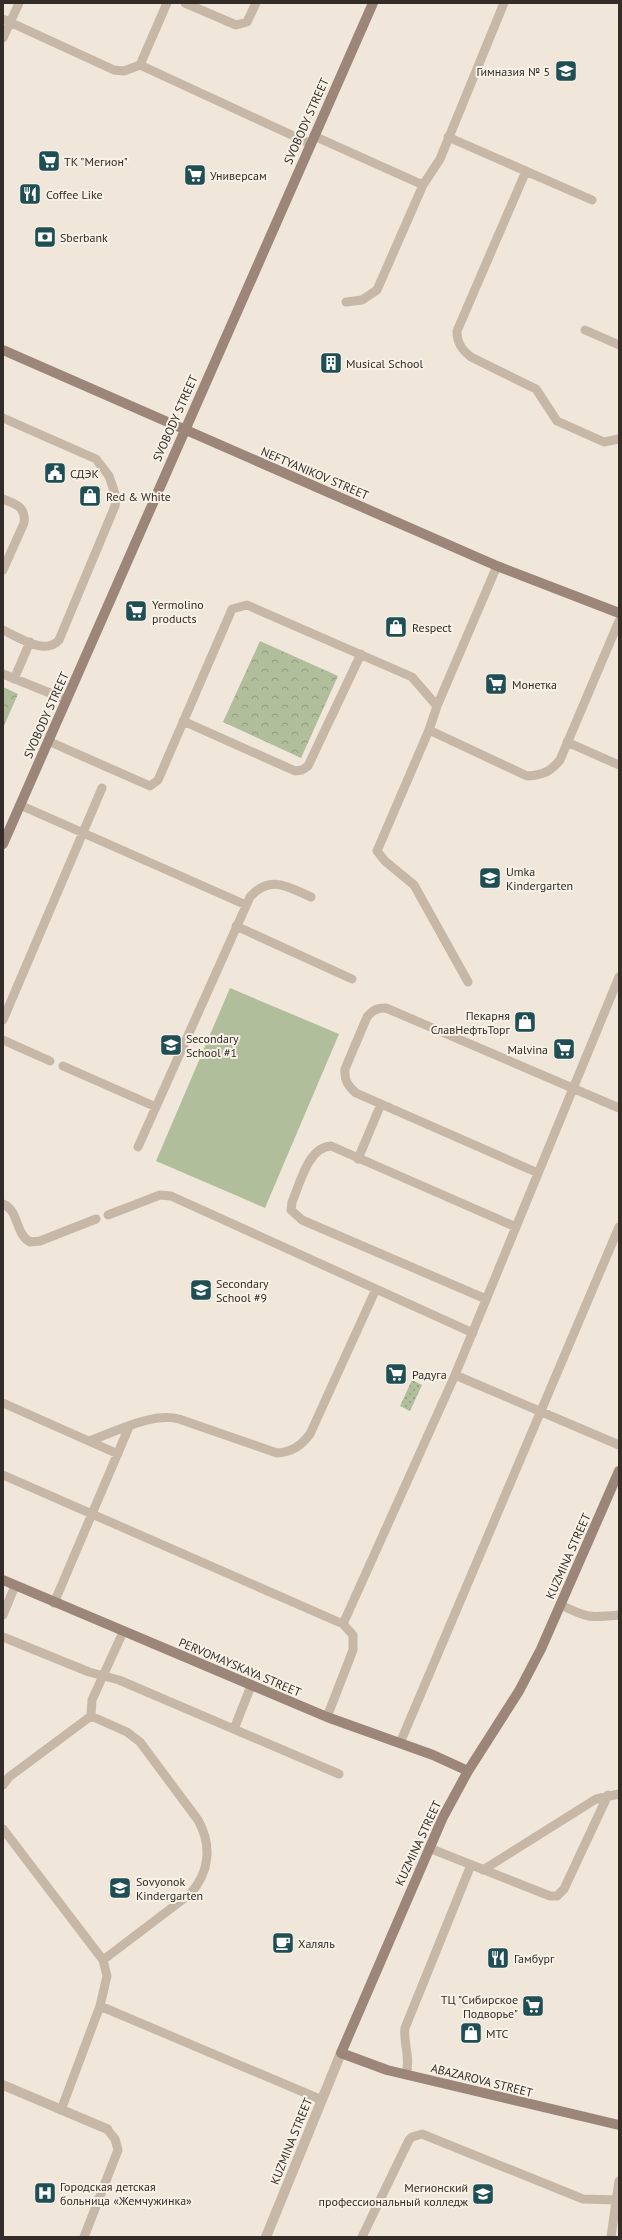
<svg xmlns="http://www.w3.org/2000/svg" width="622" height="2240" font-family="'PT Sans',sans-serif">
<defs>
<pattern id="grass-dots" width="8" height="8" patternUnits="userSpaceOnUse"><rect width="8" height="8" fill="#b1be9b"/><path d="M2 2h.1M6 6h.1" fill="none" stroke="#919b7e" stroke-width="1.8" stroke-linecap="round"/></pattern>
<pattern id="forest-crowns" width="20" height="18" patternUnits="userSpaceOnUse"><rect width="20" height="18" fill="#b1be9b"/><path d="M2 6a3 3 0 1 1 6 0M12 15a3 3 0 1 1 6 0" fill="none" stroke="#919b7e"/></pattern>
</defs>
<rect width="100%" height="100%" fill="#f0e7da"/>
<path fill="url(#grass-dots)" d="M412,1380L422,1385L410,1411L400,1406Z"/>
<path fill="url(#forest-crowns)" d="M260,641L338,676L301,758L223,722Z
M3,687L18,694L3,728Z"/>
<path fill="#b1be9b" d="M230,988L339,1034L265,1208L156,1161Z"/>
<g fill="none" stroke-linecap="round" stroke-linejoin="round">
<path stroke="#c7b7a7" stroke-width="9" d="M167,3L140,65L311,144
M185,3L236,25L247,22L256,3
M3,19L114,70L124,71L140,65
M3,38L19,3
M314,136L423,185L440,159L504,3
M448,137L592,200
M526,171L457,331C457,343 462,350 471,357L536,389L557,421L604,442L619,439
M346,302L362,300L377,290L423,185
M585,330L619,345
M3,418L96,459L109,476L116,497L115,506L59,640C45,656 18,637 3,630
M3,499C16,504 26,507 24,523L3,570
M3,674L67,700
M14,679L30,642
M437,706L497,566
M183,721L295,771L302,770L308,766L361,654
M429,730L377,851L385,861L414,885L468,982
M48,741L150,786L158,780L232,609L247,605L412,677L437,706L429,730L527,776C543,775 550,772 560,760L619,621
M567,742L619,765
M20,805L246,905
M236,926L352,979
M3,1020L102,788
M3,1040L50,1061
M63,1066L156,1107
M138,1147L250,897C270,874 288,887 311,897
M358,1159L381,1104
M538,1173L356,1093C348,1086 344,1080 345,1069L367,1017C373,1010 377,1008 386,1008L619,1108
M3,1204C19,1210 15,1234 30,1242L40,1241L96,1219
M108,1215L160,1195L171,1196L473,1333
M486,1299L302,1220L291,1210L292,1202C300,1184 308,1147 331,1146L516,1227
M455,1375L619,1445
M3,1403L118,1454
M89,1441C115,1432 152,1412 179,1419L277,1453C292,1452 301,1446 310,1434L376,1289
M3,1475L343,1624L353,1635V1650L327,1717
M54,1603L129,1427
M561,1605C587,1618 590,1618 619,1615
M3,1615L15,1586
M343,1624L455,1375L619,977
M3,1637L89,1672L119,1680L339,1774
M234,1729L251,1686
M400,1743L619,1227
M3,1785L9,1777L91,1716L92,1700L123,1632
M3,1829L103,1960
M429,1848L550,1896H557L564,1889L608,1795
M483,1870L596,1799L619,1794
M100,2006L322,2100
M406,2075C411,2056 403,2045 405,2028L471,1865
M61,2110L100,2006L107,1976L103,1960L190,1894C210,1872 212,1845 198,1820L140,1742L127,1732L91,1716
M84,2237L118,2150L115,2139L107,2129
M362,2237L409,2140L412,2137L422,2134L583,2199L617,2200
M611,2237L619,2181"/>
<path stroke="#c7b7a7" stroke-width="10" d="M3,2085L107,2129
M266,2237L341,2053"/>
<path stroke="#9b8679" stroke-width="10" d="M3,350L497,566L619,613
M3,844L373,3
M619,1471L541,1649L519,1691L468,1771L443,1817L341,2053L387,2070L619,2125
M3,1580L327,1717L433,1755L468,1771"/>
</g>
<defs>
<g id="school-square" transform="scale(1.15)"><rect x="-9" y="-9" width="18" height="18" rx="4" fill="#1f4e54" stroke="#f8f1e6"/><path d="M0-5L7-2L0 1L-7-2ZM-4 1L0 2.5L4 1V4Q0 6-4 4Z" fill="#fff"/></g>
<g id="supermarket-square" transform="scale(1.15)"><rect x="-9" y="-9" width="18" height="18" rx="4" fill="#1f4e54" stroke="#f8f1e6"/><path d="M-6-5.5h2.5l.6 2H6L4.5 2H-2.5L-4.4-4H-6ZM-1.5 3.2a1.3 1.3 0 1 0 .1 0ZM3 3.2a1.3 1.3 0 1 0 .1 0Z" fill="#fff"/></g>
<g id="restaurant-square" transform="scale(1.15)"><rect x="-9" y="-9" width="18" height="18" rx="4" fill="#1f4e54" stroke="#f8f1e6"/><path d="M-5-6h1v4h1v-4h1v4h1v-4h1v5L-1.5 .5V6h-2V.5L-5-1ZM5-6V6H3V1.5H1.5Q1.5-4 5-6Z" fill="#fff"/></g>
<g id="bank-square" transform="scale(1.15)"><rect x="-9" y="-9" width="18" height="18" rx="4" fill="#1f4e54" stroke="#f8f1e6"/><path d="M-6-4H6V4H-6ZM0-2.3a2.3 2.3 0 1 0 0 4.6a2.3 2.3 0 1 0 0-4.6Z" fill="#fff"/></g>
<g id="building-square" transform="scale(1.15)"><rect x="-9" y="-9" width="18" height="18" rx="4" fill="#1f4e54" stroke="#f8f1e6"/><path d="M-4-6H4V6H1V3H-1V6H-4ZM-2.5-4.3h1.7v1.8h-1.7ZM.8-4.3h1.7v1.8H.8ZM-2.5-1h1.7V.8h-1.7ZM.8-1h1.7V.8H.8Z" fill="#fff"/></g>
<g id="civic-square" transform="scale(1.15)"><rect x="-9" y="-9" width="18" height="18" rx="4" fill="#1f4e54" stroke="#f8f1e6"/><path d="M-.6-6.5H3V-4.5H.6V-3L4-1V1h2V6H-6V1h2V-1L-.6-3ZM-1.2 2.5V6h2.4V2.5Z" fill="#fff"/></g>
<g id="shop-square" transform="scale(1.15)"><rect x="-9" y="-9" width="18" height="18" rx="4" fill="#1f4e54" stroke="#f8f1e6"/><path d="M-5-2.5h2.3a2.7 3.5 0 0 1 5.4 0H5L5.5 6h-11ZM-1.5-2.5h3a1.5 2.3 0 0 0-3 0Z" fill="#fff"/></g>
<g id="cafe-square" transform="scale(1.15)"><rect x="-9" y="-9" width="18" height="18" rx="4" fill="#1f4e54" stroke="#f8f1e6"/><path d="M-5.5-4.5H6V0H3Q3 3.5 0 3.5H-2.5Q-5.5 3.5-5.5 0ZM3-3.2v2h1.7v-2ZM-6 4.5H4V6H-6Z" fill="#fff"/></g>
<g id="hospital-square" transform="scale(1.15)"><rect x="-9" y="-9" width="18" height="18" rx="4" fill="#1f4e54" stroke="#f8f1e6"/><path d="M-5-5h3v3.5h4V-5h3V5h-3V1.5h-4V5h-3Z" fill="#fff"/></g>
<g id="university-square" transform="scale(1.15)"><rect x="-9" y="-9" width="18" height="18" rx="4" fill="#1f4e54" stroke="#f8f1e6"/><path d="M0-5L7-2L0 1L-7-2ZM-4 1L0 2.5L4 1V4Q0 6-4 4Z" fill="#fff"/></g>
</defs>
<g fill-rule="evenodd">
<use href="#school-square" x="566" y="71"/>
<use href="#supermarket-square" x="49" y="161"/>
<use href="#supermarket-square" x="195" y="175"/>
<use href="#restaurant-square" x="30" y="194"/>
<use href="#bank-square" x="45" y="237"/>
<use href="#building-square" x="331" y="363"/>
<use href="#civic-square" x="55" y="473"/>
<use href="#shop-square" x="90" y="496"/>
<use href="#supermarket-square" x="136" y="611"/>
<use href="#shop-square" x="396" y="627"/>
<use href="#supermarket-square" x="496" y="684"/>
<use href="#school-square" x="490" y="878"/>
<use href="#shop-square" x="525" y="1022"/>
<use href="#school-square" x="171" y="1045"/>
<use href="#supermarket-square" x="564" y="1049"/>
<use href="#school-square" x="201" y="1290"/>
<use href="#supermarket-square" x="396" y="1374"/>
<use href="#school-square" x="120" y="1888"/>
<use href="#cafe-square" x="283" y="1943"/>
<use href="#restaurant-square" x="498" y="1958"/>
<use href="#supermarket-square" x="533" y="2006"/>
<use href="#shop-square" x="471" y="2033"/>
<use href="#hospital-square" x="45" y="2193"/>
<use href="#university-square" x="483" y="2194"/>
</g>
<g text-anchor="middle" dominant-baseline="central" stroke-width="4" stroke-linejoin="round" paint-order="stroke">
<g font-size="12" fill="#342c27" stroke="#f8f1e6" text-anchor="start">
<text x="550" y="71" text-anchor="end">Гимназия № 5</text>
<text x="64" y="161">ТК "Мегион"</text>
<text x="210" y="175">Универсам</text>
<text x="46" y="194">Coffee Like</text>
<text x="60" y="237">Sberbank</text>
<text x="346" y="363">Musical School</text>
<text x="70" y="473">СДЭК</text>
<text x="106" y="496">Red &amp; White</text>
<text x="152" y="604">Yermolino<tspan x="152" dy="14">products</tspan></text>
<text x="412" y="627">Respect</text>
<text x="512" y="684">Монетка</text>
<text x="506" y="871">Umka<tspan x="506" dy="14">Kindergarten</tspan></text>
<text x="510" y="1015" text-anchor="end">Пекарня<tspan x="510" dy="14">СлавНефтьТорг</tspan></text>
<text x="186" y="1038">Secondary<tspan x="186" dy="14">School #1</tspan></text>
<text x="548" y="1049" text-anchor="end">Malvina</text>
<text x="216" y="1283">Secondary<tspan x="216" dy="14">School #9</tspan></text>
<text x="412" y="1374">Радуга</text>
<text x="136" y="1881">Sovyonok<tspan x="136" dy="14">Kindergarten</tspan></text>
<text x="298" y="1943">Халяль</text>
<text x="514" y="1958">Гамбург</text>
<text x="518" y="1999" text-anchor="end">ТЦ "Сибирское<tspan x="518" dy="14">Подворье"</tspan></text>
<text x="486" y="2033">МТС</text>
<text x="60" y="2186">Городская детская<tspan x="60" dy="14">больница «Жемчужинка»</tspan></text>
<text x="468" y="2187" text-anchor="end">Мегионский<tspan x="468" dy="14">профессиональный колледж</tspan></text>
</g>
<g font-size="12" fill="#342c27" stroke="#f8f1e6">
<text transform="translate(306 121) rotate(-66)">SVOBODY STREET</text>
<text transform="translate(175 418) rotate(-66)">SVOBODY STREET</text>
<text transform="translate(315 473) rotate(23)">NEFTYANIKOV STREET</text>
<text transform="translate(46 715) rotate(-66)">SVOBODY STREET</text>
<text transform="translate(568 1556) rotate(-66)">KUZMINA STREET</text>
<text transform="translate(240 1667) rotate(23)">PERVOMAYSKAYA STREET</text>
<text transform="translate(418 1843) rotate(-65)">KUZMINA STREET</text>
<text transform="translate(482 2080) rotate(14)">ABAZAROVA STREET</text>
<text transform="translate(291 2141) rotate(-68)">KUZMINA STREET</text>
</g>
</g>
<rect width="622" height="2240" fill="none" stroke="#342c27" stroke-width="8"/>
</svg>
